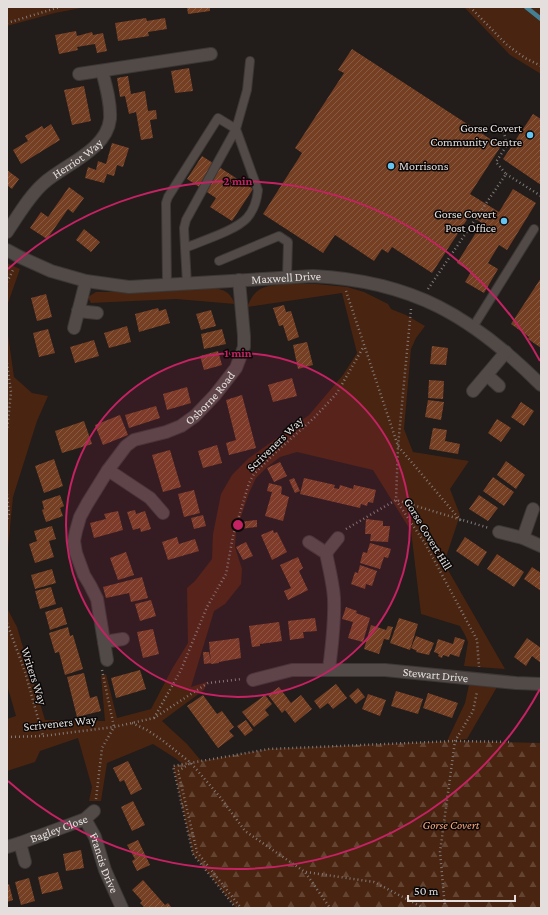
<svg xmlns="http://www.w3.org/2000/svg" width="548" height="915" font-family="'Crimson Pro',serif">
<defs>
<pattern id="forest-firs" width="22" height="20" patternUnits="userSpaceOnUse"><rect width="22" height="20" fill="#492410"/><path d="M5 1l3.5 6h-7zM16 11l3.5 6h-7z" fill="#634332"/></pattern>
<pattern id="building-hatch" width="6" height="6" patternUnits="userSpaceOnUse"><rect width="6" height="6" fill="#753f23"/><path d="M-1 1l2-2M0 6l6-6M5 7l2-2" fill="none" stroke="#885a42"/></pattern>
</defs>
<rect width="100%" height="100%" fill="#221c1a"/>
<path fill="#492410" d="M7,7H86L55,13L7,26Z
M464,7H541V74L510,55Z
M7,263L20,269L7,306Z
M283,284H316L347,287L364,292L388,304L391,309L406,315L425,326L416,338L411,349L404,429L413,452L469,461L450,489L460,515L444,563L505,669L464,666L468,642L465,635L460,626L421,614L411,531L373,470L297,452L280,457L266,468L256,478L249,493L236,531L235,547L242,569L241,584L225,604L214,611L191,687L207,682L204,690L162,721L187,744L203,763L185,766L175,758L153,744L107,763L101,801H89L92,787L78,738L40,751L35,762L7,771V719L16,716L7,685V608L17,627L45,720L105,721L101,676L106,674L117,718L151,709L172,669L188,643L187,588L195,581L212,559L213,534L221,494L232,475L249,458L309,415L343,375L357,353L342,293L247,307C256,286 263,287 283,284Z
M200,288C216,289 228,286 235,304L176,299L91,303L88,297L96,292H161Z
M7,328L14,377L32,393L48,396L37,421L13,497L7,559Z
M469,685L497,687L467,739L447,741L465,703Z"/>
<path fill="url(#forest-firs)" d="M455,741L541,743V908H236L193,854L173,766L269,749Z"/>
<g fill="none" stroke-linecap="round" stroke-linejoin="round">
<path stroke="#448095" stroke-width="4.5" d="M526,7L541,19"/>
</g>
<path fill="url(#building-hatch)" d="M187,7H210V11L188,14Z
M146,18L147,21L165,18L167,29L148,32L149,36L118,41L115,23Z
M76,31L77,36L92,32L93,35L103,33L107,51L97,53L95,44L77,47L78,50L59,54L55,35Z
M352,49L501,146L470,194L499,212L513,189L536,203L507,250L499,245L488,263L498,269L484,293L465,282L471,272L457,263L482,223L470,215L432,273L392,247L388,253L382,249L374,261L335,235L323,253L263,214L302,153L295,148L344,73L338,70Z
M189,68L193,91L175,93L171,71Z
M128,76L131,94L145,91L148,111L156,110L157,119L150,120L153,138L141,140L136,112L129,114L125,96L120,97L117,78Z
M84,86L91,121L72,125L64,90Z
M533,114L541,119V185L503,159Z
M51,124L60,140L21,164L13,150L28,141L25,136L42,126L44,129Z
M112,143L129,148L123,167L117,165L114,176L107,174L104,183L85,178L88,167L96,170L98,161L106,164Z
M202,156L253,189L232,221L210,207L216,198L187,179Z
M7,170L19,179L12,189L7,185Z
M69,187L84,198L73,213L68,209L47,239L30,228L41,212L48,217Z
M84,229L100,242L91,252L76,240Z
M541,278V348L528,339L529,337L511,324Z
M46,294L52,317L37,321L31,298Z
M284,305L286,312L291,311L299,337L288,341L283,325L279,326L273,308Z
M158,308L159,311L166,309L170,323L139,332L135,314Z
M211,310L216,326L201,330L196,314Z
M127,326L131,342L109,348L104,333Z
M48,329L55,353L39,357L33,333Z
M222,329L226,344L204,349L201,334Z
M94,340L99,356L75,363L70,347Z
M307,342L313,365L298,369L293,345Z
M432,346L448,348L446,365L430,364Z
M218,351L222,365L204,370L200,356Z
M292,378L297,396L273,402L268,385Z
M429,380L444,381L443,399L428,398Z
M187,387L191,403L167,410L163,394Z
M242,395L256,448L229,455L226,443L236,440L226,400Z
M428,400L444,402L441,420L425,417Z
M521,402L534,411L524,426L511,417Z
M156,406L160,418L129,428L125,415Z
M120,415L128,435L103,445L95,425Z
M497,419L511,428L501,442L488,433Z
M84,421L92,444L62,453L55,431Z
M433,428L447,430L445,441L460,444L458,454L429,449Z
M217,445L222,463L203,468L198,451Z
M170,450L181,487L163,492L152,455Z
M54,459L63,486L44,493L35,466Z
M506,461L525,475L516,489L497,475Z
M280,462L287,476L274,482L267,468Z
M493,477L514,492L504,506L483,491Z
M294,478L300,491L295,493L289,480Z
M304,478L335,485L334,488L339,489L340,485L353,489L354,485L376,490L373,503L368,502L367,506L361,504L360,508L300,494Z
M269,483L281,486L282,488L281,494L289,497L283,521L265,516L272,492L267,491Z
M194,490L200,513L184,517L178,494Z
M60,495L64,506L60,508L63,516L46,522L42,510L44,509L42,501Z
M479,495L498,508L488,521L469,509Z
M135,510L136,514L145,511L151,529L141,532L140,528L133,530L127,512Z
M118,511L123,530L94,538L90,523L106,519L104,514Z
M203,515L206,526L194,529L191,518Z
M366,519L383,521V526H390L388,542L370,541L371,534H365Z
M257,520V527L240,529V522Z
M52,526L56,539L49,541L54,557L35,563L29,544L37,541L34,531Z
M273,530L274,533L277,532L287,552L272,560L261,535Z
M177,537L179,544L195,539L199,551L168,560L162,542Z
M465,537L487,552L478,566L456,551Z
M246,542L253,556L243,560L236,547Z
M370,543L391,549L388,558L384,557L380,569L360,563L363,552L367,553Z
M126,552L134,575L118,580L110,558Z
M497,554L524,572L514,587L487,569Z
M298,557L303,568L299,571L308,590L288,600L284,591L291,588L280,565Z
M360,565L377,571L372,586L366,584L365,589L351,584L355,572L358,573Z
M532,567L541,573V591L524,579Z
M52,569L56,583L35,589L31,575Z
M142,577L148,598L131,602L129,593L106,598L103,587Z
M51,587L56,604L40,609L35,591Z
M151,600L156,616L140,621L135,604Z
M62,607L67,624L50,630L45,612Z
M346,607L357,611L356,613L370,618L363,642L348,638L353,622L342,619Z
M315,618L317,631L303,632L304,638L290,640L288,621Z
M399,618L418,624L410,650L390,643Z
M279,622L282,641L260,644V646L252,647L249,626Z
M371,625L386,630L388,626L393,627L389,640L384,639L379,654L364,649Z
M68,627L70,636L73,635L83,669L65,675L59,652L55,653L49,633Z
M153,629L159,654L143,658L137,632Z
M416,636L434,643L429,655L416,652L417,651L411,648Z
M455,637L465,640L459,657L450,654L449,657L443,655L442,658L438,656L439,654L434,652L438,639L453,644Z
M239,638L241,658L219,662V663L211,664L209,642Z
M527,638L541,648V663L532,656L526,666L514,657Z
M203,652H209L211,663L204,664Z
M140,670L146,689L116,698L111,678Z
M84,673L90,698L97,696L101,711L77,717L67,677Z
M336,684L347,698L333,709L328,703L320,709L314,701Z
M279,687L291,703L301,695L312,709L295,723L285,710L282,713L268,695Z
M358,688L365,697L356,704L349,696Z
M396,691L423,699L418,714L391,706Z
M428,693L458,703L452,718L423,708Z
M368,694L386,700L380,716L362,709Z
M203,695L217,714L222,711L234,727L229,731L234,736L218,748L187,706Z
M265,695L272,704L265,710L269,715L254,727L242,712Z
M246,720L253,730L245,736L237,726Z
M128,761L142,789L131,795L124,780L120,782L113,768Z
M133,801L145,825L132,831L121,807Z
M138,840L150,865L137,871L132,861L135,859L127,845Z
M81,850L84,868L66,871L63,854Z
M58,872L63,889L42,894L38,877Z
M29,878L35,901L21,905L15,882Z
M143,880L165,905L168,903L172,908H145L140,903L142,901L132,890Z
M9,884L13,900L7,902V885Z"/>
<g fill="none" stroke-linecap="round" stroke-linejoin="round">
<g stroke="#3c3735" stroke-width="10">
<path id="lane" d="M185,248L184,228L186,220L236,129L247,90L250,61
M219,261L279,236L288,242L287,277
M167,285L166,203L168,197L218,118L236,129L258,190C257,200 254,210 247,218C235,231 201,241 185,248L187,284
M473,327L534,229"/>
</g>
<g stroke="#3c3735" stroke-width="14">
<g id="street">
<path d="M79,74L211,54"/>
<path id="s1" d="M7,232C18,216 29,196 44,183C64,165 107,150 110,119C111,103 106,86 102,71"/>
<path id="s2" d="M7,250L20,257L51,271L86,281L129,287L313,276C412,281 472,316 541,385"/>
<path d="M78,311L97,313"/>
<path d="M74,328L86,281"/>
<path d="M487,375L499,386"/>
<path d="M473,391L506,352"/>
<path d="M108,470L150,498L163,513"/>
<path d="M499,532L523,538L541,546"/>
<path d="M523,538L533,509"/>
<path d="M309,542L326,553C329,568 333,583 334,598C335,622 332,646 329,669"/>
<path d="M326,553L338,538"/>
<path d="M104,642L123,639"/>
<path id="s3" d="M107,660L97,599L90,585L84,575L76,553L74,541L76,531L80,517L87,504L108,470L126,446L134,440L166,432L181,426L195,416L215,395L236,368L244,347V336L239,280"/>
<path id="s4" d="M253,680L292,670H385L516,683L541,684"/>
<path id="s5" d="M85,819L95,837L105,870L122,908"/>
<path d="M20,843L25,862"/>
<path id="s6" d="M7,847L20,843L69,825L85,819L94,811"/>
</g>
</g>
<path stroke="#807a78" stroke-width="2.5" stroke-dasharray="1 3" stroke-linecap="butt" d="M470,7L507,45L525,58L541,66
M7,23L60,7
M506,174L541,196
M7,282L14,268
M428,289L506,174L496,162L507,145L503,129
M346,291L398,446L461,521
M411,309L398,446L396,500L426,545L477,640L479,667
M7,363L11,392L7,431
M7,494L9,514L7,519
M346,529L396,500L489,528
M7,623L25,672L43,736
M102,670L114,727
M154,718L181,670L207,607L226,574L233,536L249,483L254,474L275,453L315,417L337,393L364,346
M132,723L147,730L162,740L191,763L220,797L245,831L305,872L330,908
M7,737L43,736L114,727L154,718L208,683L242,679
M189,764L178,771L197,852L241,908
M96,799L102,748L114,727
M306,872L374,882L424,908
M236,908L193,854L173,766L269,749L455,741L511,742
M445,908L440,852L455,741L473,711L477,692"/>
<use href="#lane" stroke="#514a47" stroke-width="8"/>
<use href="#street" stroke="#514a47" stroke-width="12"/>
</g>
<circle cx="238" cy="525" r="172" fill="#c42262" fill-opacity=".12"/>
<g fill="none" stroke="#c42262" stroke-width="2">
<circle cx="238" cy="525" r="172"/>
<path d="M540 689A344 344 0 0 1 8 781M8 269A344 344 0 0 1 540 361"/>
</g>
<g fill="#66c4ef" stroke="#0a0707" stroke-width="1.5">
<circle cx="530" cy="135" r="4"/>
<circle cx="391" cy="166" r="4"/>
<circle cx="504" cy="221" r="4"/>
</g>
<g text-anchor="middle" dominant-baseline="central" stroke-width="3" stroke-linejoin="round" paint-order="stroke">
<g font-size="12" fill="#e4dfdd" stroke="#0a0707" text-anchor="end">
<text x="522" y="128">Gorse Covert<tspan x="522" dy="14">Community Centre</tspan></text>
<text x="399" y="166" text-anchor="start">Morrisons</text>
<text x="496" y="214">Gorse Covert<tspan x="496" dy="14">Post Office</tspan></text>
</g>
<g font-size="12" fill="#e4dfdd" stroke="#0a0707">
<text stroke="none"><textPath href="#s1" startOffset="103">Herriot Way</textPath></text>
<text stroke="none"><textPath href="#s2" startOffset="286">Maxwell Drive</textPath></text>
<text stroke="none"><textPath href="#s3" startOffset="334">Osborne Road</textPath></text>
<text transform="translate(275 444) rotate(-44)">Scriveners Way</text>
<text transform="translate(428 534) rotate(59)">Gorse Covert Hill</text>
<text stroke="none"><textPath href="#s4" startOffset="184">Stewart Drive</textPath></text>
<text transform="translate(34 676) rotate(72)">Writers Way</text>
<text transform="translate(60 723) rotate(-6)">Scriveners Way</text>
<text stroke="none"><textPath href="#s6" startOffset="55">Bagley Close</textPath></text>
<text stroke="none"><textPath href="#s5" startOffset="48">Francis Drive</textPath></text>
</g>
<g font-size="12" font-style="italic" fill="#fea97e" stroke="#0a0707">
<text x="451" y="825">Gorse Covert</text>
</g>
</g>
<circle cx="238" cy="525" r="6" fill="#c42262" stroke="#0a0707" stroke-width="2"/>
<g font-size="12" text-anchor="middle" font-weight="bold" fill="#c42262" stroke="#0a0707" stroke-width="3" stroke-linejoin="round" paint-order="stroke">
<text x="238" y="185">2 min</text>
<text x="238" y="357">1 min</text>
</g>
<rect width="548" height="915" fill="none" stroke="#e4dfdd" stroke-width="16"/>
<path d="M408 895v6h107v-6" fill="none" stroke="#e4dfdd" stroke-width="2"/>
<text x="414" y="895" font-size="12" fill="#e4dfdd" stroke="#0a0707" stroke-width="3" paint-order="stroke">50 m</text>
</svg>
